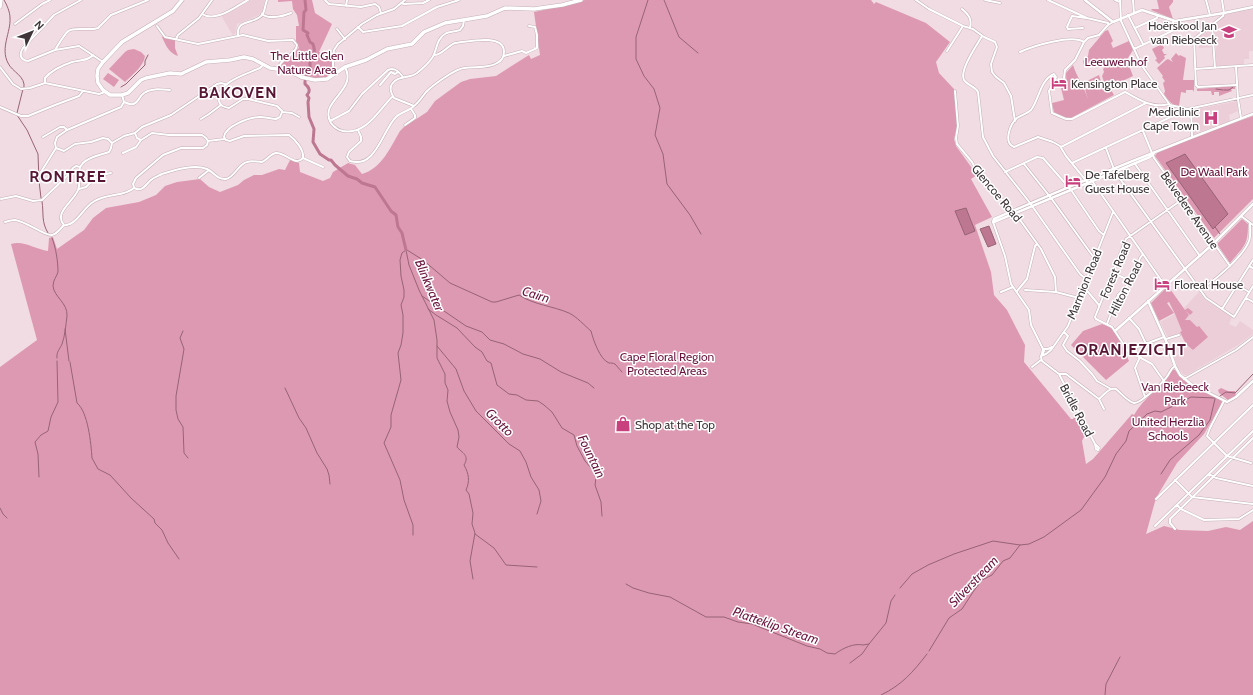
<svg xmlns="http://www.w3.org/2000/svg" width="1253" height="695" font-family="Cabin,sans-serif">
<rect width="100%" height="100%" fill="#f1dce3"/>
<path fill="#ebced8" d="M251,0H265L262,12L257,16L237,24L235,34L233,35L229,29L221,15Z
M1253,8V51H1249V59H1244V64L1217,66L1216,65V47L1199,48L1198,38L1227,14Z
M1237,101L1238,111L1229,115L1230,121L1193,134V110Z
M1199,292L1204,299L1232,317L1229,324L1236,327L1240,321L1253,330V334L1238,345L1187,375H1184L1178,368L1174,357L1177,356L1186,344L1180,333L1168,337L1160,322L1175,314L1180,324L1189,315L1184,308Z"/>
<path fill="#de99b2" d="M278,0H312L315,13L332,24L319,52L332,58V72L331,75L327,77L316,79L301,76L289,68L281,67L282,64L299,48L296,41V26H299L297,15L293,9L292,1L278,2Z
M585,0H871L874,4L876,2L926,23L950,42L936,62L939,73L954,89L957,127L954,139L956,146L977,175L971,179L992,217L975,225L991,272L994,295L1007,310L1025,345L1024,362L1071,419H1073L1076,414L1089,438L1084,437L1082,441L1086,464L1093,459L1132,414L1134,415C1144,397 1162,387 1172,369L1175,370C1187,386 1206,391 1222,401L1219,409L1204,434L1177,463L1154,437L1177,463L1156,498L1146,534L1164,526L1180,530L1208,531L1226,527L1240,530L1253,521V695H0V367L37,340L11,244C23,240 35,249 48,251L49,238L53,237L57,249L84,230L93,218L106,208L139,202L156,195L165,186L177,182L200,179L209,187L220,192L238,185L244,180L254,175H262L279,169L285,170L290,160L299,163L300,172L323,181L330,178L333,172L348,163L355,165L362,174C382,168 390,148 400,131L404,127L427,112L435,101L461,82L470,79L496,76L529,55L531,59L540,55L534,12L548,9L559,4Z
M1157,0H1173V2L1169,7L1173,19L1151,10L1152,9H1159Z
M1108,30L1113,41L1111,43L1113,48L1129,41L1133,50L1128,58L1129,62L1128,63L1133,76L1110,87L1109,83L1105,85L1102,76L1104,72L1103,69L1105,67L1101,59L1097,60L1096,59L1084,65L1083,61L1088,56L1089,50L1105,31Z
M163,36L175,40V48L178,56C169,53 166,46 162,37Z
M1162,44L1164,48L1162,50L1164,54H1167L1164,56L1165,58L1159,64L1155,60L1157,59L1152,49Z
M134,49L141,52L145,56C144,66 132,75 125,82L109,69L125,52L128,50Z
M1176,53L1179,56L1180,55L1186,58L1183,80H1194V92L1193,90H1186V93L1181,92L1179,106C1171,105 1169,101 1164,94L1165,91L1163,83L1165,81L1162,77L1163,76L1157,68L1166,60L1168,59L1173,62L1171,59Z
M1073,65C1077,77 1084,87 1088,99L1083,83L1099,75L1103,88L1109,89L1108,91L1110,92L1111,90L1114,95L1071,118L1064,117L1054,112L1052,103L1064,100L1061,88C1068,86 1066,80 1066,73Z
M108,73L119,80L114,87L103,79Z
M1235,86V89H1231L1232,91L1219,96V92H1214V95H1212L1211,91H1197V89Z
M1253,116V199L1214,238L1155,156L1157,153L1191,138Z
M1242,219L1248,224C1248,246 1244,246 1230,263L1217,244Z
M1168,286L1185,310L1188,308L1193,312L1190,315L1186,311L1189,315L1185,320H1190L1197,327L1199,326L1208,337L1193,350L1186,344L1180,332L1182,331L1175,314L1169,302L1162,306L1167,303L1174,313L1159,321L1151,303Z
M1102,324L1110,327L1113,330L1121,343L1129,361L1106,380L1071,345L1083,331Z
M1221,388L1228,391H1235L1236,396L1232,399L1228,400L1219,393L1218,390Z"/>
<path fill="#bd7790" stroke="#976375" d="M1185,154L1228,214L1213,229L1166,163Z
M966,208L975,231L965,235L955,211Z
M989,226L996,244L988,247L980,229Z"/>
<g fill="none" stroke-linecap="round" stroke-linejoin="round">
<path stroke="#976375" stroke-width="1" d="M4,0C7,5 10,12 10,18C11,32 0,48 8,63C12,72 26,76 24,88
M648,0L636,37V59L644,76L654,89L660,108L655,135L663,154L667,184L690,215L701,234
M664,0L679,37L698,53
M121,87L126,84L145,65V61L148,55
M1216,89L1223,90
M1224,90H1229L1233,87
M17,113L23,89
M17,115L27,130L38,154L39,181L41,198
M42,201C44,215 41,221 48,233
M1215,227L1220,234
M52,238C56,248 58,262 58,272C57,276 53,280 53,286C54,297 68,303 67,316C66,324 65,336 62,344C60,349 56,352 57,358
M406,250L409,265L419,290L434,320L437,340V358L445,374V383L448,390L447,401L450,412L458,430L459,437L457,447C462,453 470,455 464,465C469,474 470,481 466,490L469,494L473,513L472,524L475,533L470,561L473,579
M406,250L402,253L400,260L401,276L404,290V297L401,305L403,315V333L401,345L398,353L401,380L391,415V427L384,443L400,480L404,500L413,525V535
M407,250L423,260L450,283L492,302H496L519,295C534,305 553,306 569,313C577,317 584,325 591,331C593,339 600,360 609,363C611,363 613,363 615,364L622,372
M422,296L466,326L482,332L490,340L504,344L523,354L540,359L561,372L588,383L594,388
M428,309L436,315L457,328L475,347L482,352L487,361L491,363L497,385L509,394L517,395L526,400L538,401L544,405L552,412L562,428L574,435L577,446L585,461L592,469L596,478L595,485L601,502L602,516
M65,329L69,361
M183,331L180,338L184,349L176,396V410L178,419L183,427L184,453L188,458
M437,346L456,369L464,391L476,411L509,444L520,451L526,462L531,477L539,490L541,501L537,514
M70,362L77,403C88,412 91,443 92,458L98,469L110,475L131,498L154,519L155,523L162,530L168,543L179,559
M285,388L299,418L306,428L317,453L327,469L329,475L330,484
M1220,396L1226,392L1235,393L1253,374
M1161,474L1170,460L1199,435L1210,420L1215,399
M39,477L38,454L35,442L41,435L48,431L51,417L58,402L57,361
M0,508L3,514L7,518
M475,534L494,548L506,565L537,567
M626,584L633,588L649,593L670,597L706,617H724L738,622L752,624L807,646L820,649L827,653L835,654C843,648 854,643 863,645L869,644L886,623L891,601L895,595
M900,588L912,574L928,565L954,554L993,541L1020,545L1029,544L1044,537L1081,510L1105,477L1116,454L1126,441L1129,431L1147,414L1155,411L1161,412L1191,397L1215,398
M929,651L949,618L962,609L973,592L982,580L992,575L1003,561L1010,558L1020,545
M850,663L862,654L869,644
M881,695C902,685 913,672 927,654
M1105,695L1106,684L1120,657"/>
<path stroke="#bd7790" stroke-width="3" d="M305,0L306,10L304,12L303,30L308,33L307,35L310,42L313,44C315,50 316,56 310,60V71L306,76
M305,81V84C309,87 311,91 307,95L309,98L308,102L309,117L314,129L313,142L320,154L329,160H331L335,165L348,176L357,179L362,183L375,187L391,211L396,215L398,227L402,233L406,250"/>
<g stroke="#c4b0b6" stroke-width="3">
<path id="minor" d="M81,0L54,15L23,48C19,54 20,60 28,61L55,50L79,46L103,62
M325,0L329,4L361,7L375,4L379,7L381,13
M916,0L929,9L963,26L973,29L984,37L995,42L997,47L991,64L992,72L996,77L1004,83L1011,96L1015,121
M985,0L1000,3
M1048,0L1087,18L1108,23
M1115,0L1120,2
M1120,0L1121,21L1142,66L1170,105L1188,109L1253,95
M1133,0L1134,13
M1206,0L1210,15
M1222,0L1224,13L1223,16L1194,39L1196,85L1198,87L1236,85
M401,3L404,4L423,3L429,0
M346,6L347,0
M962,9C969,15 972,19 970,28
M202,14C216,23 236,6 248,0
M262,14C269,20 284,16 291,13
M1128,15L1143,44
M15,24L42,4L50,0
M1212,25L1215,68
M157,26L165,37L198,44L243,35L268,41L293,40L297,45C296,55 281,58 278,68
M358,27L363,32L402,26L437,7L459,0
M1083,28L1068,29L1067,27L1072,16L1086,18
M1135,28L1157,18L1158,15
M337,29L345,39
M238,36C236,18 254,25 262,15C265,11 265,5 267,0
M982,36C977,45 959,70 964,80C967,85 975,86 978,92L983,137L993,156L1030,203L1080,274L1086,279
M176,39L178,35L199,18L212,0
M1134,49L1174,30L1173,21
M55,50C71,24 66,30 94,29L98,28L111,15L148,0
M947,51L963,26
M1020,52C1033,46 1072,34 1084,42
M504,56L522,51L526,53L537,48V35L535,27L529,26
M263,65L260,68C247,74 216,82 219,101C220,106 224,107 229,108L243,99H248L277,106L282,111
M0,67L13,84L21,89L30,88L45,83L99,94L105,92
M345,67C358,91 318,101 331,123C334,127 338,130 343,131C366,135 378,111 392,97
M1236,67L1238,99L1241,118
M1195,69L1253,65
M336,73L333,70V56L334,50L338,44L362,24L377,15L394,9L405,0
M45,83V78C51,71 63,65 72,62C80,60 88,61 93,55
M1052,84L1060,86L1063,85L1065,70L1075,60L1084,42L1088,38L1099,35L1108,25L1113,22
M380,85L391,72L395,74L398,72
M955,91L958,126L956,138L957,144L972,162L980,177L1015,213L1041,249L1055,277L1056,292
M124,102C138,109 137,98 144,93C152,88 161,89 170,90
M414,106L394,98C391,93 389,88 392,84C398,75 409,79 417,73C422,69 428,64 432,58C437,51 436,39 445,34C449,31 455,32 460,30L463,26L464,20
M0,107L21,116H28L55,105L79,96L83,91
M1191,108L1192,136
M282,112L280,117L276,119C271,119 266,117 260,117C250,117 225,126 224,137L226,140L230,141L244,136L289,135C296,140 304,150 303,158
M282,112L292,113L299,117
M201,119L209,114L221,105
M330,121L349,111L362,94L388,70C395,67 399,72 403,77
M405,125L415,118V115L411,109
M358,130L361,137V141L349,152L347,157L350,161C376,169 382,131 396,117C401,112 409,111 414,106C419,102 422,97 426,92C433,85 455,69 464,68C475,66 488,69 497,63C502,61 504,56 504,51C503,33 466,42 455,43C447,46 442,55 434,55
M1143,131L1154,158L1230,266
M135,133L137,138L141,140L152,133L169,135H202L206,138L208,141
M43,137L60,127H64L67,130
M208,141L224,139
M112,143L108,139L103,138L91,142L75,144L64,151L56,148L55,143L57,137L67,130L121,107L124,102L122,95
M112,143L124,136L135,133L142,127L171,115L217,84L221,83L225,84
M1061,147L1146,103
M1106,148L1115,172L1206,298L1234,317L1253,286
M123,153L136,147L141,140
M303,158L323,167
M1072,163L1188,109
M1024,164L1051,198L1092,255L1095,257
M1135,164L1200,256
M41,172L56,148
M1005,172L1037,157L1043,158L1071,190L1099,231L1104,235
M199,178L209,170
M1090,178L1161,280L1166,285
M1088,183L1066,156L1060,146L1053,142L1038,137L1014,147C1003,143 1010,124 1017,118C1021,115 1027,114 1031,110C1039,100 1040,80 1054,74L1056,77L1049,91L1052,113L1066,119H1072L1125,92C1139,99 1152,109 1169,104
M134,187L133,184L136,178L163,155L181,148H203L207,145L208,141
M134,188C143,192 145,185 151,180C154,177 158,176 162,174C175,170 194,164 207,169C214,172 217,180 226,179C235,177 238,164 247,162C252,160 257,162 262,162C267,160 270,154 276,153C285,152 295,167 303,158
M79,189L86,187L97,176L111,173
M1,199L16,196L33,201L42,200L66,177L73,168L76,166L80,167
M1241,216L1253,225
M5,222C8,221 12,220 15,220C26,221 46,237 52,235C57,234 61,228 64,225C75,227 83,208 93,202C106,193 124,197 134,188
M993,222L1005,256L1011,284L1029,310L1031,325L1044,351L1042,355
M64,225C53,213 74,201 78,190C82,181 75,171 83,163C90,156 101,155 109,152L111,148L112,143
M1249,266L1253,268
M1113,273L1131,281
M1237,285L1249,292
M1083,286L1099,305
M1025,290L1056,292L1079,298
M1200,290C1214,281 1243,257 1249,241C1251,236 1250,229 1250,223
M1017,291L1027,279L1035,246L1037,244
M1001,292L1013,287
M1246,298L1253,302
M1222,309L1253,260
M1129,318L1139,329L1146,344
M1107,324L1118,295L1131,282L1140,258L1143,254
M1064,332L1068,336L1063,345L1067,351L1080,361L1092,374L1097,381L1111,389
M1166,339L1179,335
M1043,349L1041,357L1042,361L1059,374L1095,444
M1043,349H1048L1052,347
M1129,352L1132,349L1164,337
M1041,356L1046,354L1051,350L1068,326L1113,212
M1140,357L1135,368L1145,397
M1032,367L1041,360
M1059,374H1066L1099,399L1104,409
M1184,379L1236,350L1253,337
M1164,381L1152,364L1128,351L1112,327L1096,319L1095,317L1126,239L1183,199
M1099,399C1104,395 1109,387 1116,389C1121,393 1128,402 1134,403C1140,404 1162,383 1166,378C1170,373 1170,369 1175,366
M1224,401L1210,428L1207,436L1227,456L1251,463
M1095,444L1099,448L1098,450L1096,449Z
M1209,474L1216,478L1253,486
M1175,480L1192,497L1253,504
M1156,499L1253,405
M1177,505L1181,509L1204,520L1239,519L1253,510
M1155,526L1253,431
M1175,529L1170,523V519L1253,438"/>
</g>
<g stroke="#c4b0b6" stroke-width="3.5">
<path id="tertiary" d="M1085,0L1113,22L1142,10L1175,21L1224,13L1253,7
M993,222L994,219C1079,182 1166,147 1253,114
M994,222L1150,157L1154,153
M1148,301L1167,343L1175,366L1180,375L1191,384L1227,402L1236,397L1253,381
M1115,331L1214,243L1253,204"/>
</g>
<g stroke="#c4b0b6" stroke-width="4.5">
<path id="primary" d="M182,0L173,11L122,42L103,62L98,69L97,76L98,83L103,90L110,95H122L128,93L141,80L146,78L170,73L181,74L206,62L230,60L244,57L253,59L270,68L290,71L301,77L315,80L327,79L345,67L366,60L387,49L412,44L424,32L445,23L487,16L505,8L534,9L562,5L581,0
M0,7L1,0"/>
</g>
<use href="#minor" stroke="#fff" stroke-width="2"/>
<use href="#tertiary" stroke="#fff" stroke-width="2.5"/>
<use href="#primary" stroke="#fff" stroke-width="3.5"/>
</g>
<defs>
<g id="school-bare" transform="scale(1.2)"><path d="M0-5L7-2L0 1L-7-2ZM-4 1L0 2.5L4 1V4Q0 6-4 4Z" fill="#c8407d" stroke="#fff" stroke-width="2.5" paint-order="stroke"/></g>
<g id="hotel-bare" transform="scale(1.2)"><path d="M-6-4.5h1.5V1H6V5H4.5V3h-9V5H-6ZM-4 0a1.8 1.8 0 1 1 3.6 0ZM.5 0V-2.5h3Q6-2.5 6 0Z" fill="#c8407d" stroke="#fff" stroke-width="2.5" paint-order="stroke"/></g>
<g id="hospital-bare" transform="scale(1.2)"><path d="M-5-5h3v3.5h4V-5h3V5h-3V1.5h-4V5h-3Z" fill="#c8407d" stroke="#fff" stroke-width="2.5" paint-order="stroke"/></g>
<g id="shop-bare" transform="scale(1.2)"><path d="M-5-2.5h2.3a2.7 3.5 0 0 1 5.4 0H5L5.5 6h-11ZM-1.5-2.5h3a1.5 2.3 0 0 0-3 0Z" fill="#c8407d" stroke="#fff" stroke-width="2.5" paint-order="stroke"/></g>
</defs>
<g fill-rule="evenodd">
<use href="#school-bare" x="1229" y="32"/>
<use href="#hotel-bare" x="1059" y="83"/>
<use href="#hospital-bare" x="1211" y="118"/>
<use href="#hotel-bare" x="1073" y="181"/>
<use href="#hotel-bare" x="1162" y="284"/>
<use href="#shop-bare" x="623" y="424"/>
</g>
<g text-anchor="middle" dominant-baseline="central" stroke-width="3" stroke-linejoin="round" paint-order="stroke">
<g font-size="12" fill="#3d3537" stroke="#fff" text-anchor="start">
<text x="1217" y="25" text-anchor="end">Hoërskool Jan<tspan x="1217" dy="14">van Riebeeck</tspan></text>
<text x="1071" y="83">Kensington Place</text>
<text x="1199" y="111" text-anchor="end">Mediclinic<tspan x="1199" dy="14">Cape Town</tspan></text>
<text x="1085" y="174">De Tafelberg<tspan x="1085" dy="14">Guest House</tspan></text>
<text x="1174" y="284">Floreal House</text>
<text x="635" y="424">Shop at the Top</text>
</g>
<g font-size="12" fill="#68133c" stroke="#fff">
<text x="307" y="55">The Little Glen<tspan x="307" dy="14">Nature Area</tspan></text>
<text x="1116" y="61">Leeuwenhof</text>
<text x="1214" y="171">De Waal Park</text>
<text x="667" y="356">Cape Floral Region<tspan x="667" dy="14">Protected Areas</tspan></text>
<text x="1175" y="386">Van Riebeeck<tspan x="1175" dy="14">Park</tspan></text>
<text x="1168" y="421">United Herzlia<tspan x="1168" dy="14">Schools</tspan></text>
</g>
<g font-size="12" fill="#3d3537" stroke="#fff">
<text transform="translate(997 193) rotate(50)">Glencoe Road</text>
<text transform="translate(1190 210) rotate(55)">Belvedere Avenue</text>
<text transform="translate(1115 270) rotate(-67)">Forest Road</text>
<text transform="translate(1084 284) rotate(-68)">Marmion Road</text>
<text transform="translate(1125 288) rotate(-63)">Hilton Road</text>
<text transform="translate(1077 410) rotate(62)">Bridle Road</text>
</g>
<g font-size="13" font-style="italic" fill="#6c1840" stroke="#fff">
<text transform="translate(430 285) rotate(67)">Blinkwater</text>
<text transform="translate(536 294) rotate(17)">Cairn</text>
<text transform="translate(500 422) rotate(45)">Grotto</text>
<text transform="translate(592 456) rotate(64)">Fountain</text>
<text transform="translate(973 581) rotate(-46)">Silverstream</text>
<text transform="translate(776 625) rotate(19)">Platteklip Stream</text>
</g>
<g font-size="16" font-weight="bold" letter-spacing="1" fill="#571634" stroke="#fff">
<text x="238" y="92">BAKOVEN</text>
<text x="68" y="176">RONTREE</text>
<text x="1131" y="349">ORANJEZICHT</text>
</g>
</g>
<g transform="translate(32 32) rotate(47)" stroke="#ffffff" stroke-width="3" paint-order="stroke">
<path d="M0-3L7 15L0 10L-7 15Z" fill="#3d3537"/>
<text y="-6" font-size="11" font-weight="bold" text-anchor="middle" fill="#3d3537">N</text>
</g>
</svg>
